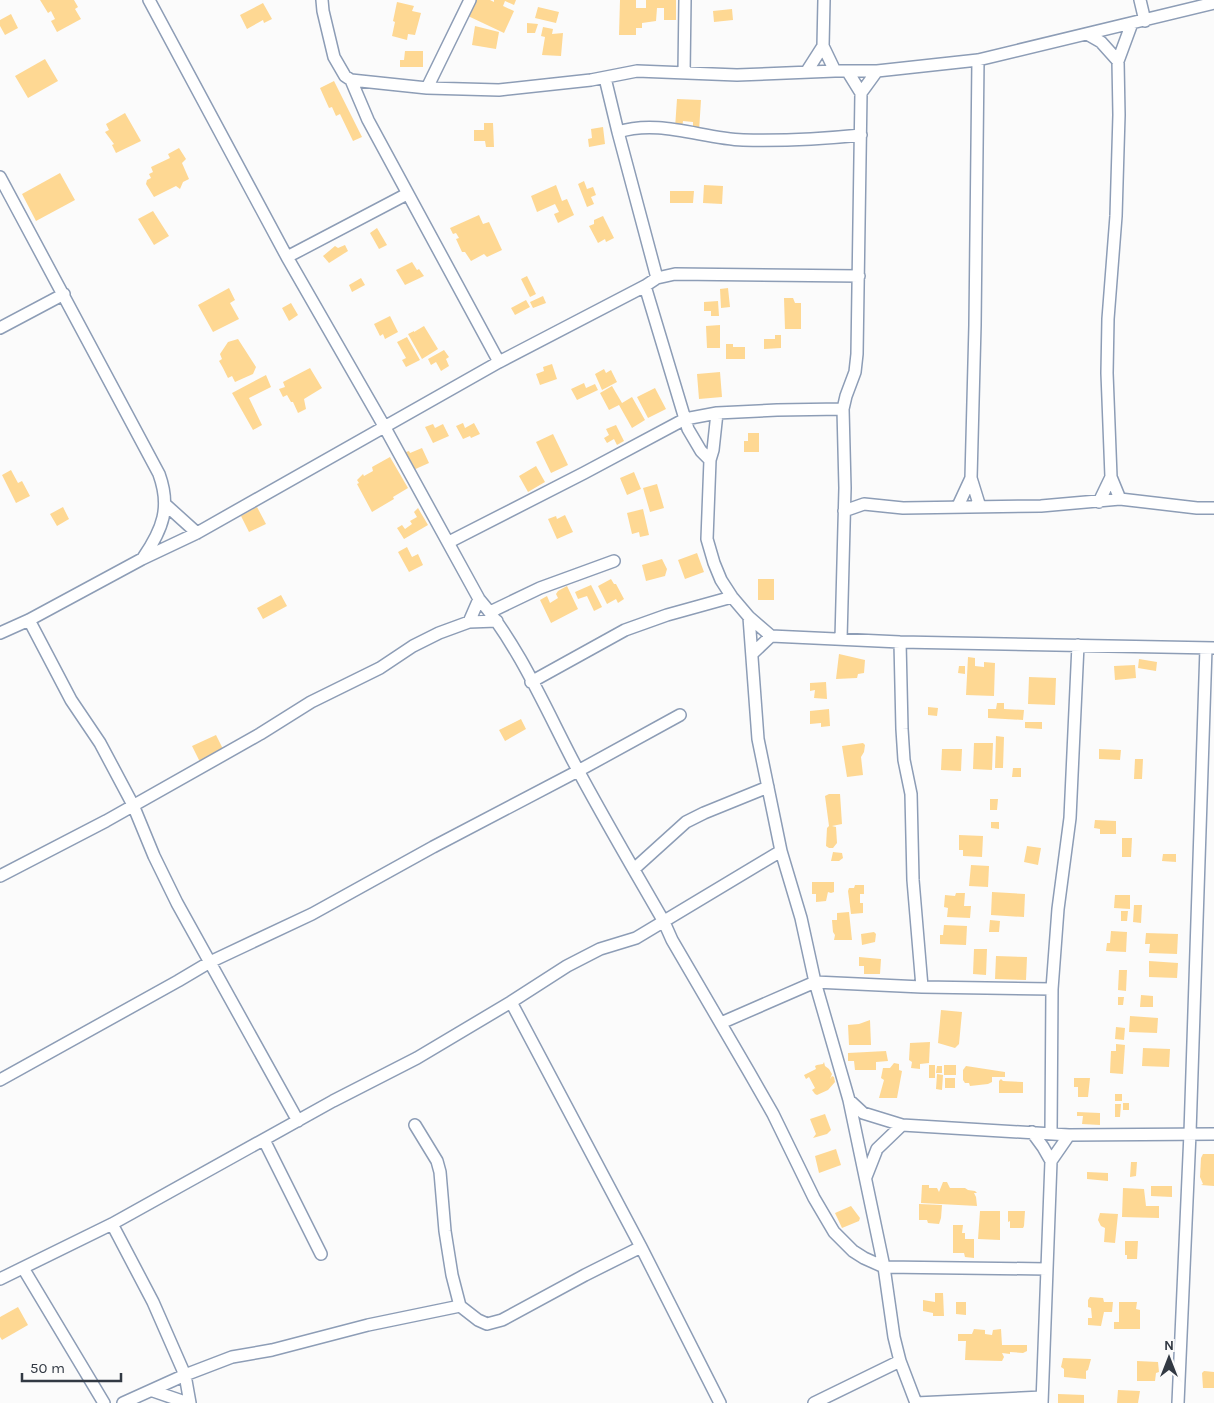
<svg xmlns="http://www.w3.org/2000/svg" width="1214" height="1403" font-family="Karla,sans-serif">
<rect width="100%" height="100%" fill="#fbfbfb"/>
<path fill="#fed893" d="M40,0H74L78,7L75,9L81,19L57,32L51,21L55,19L51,11L48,13Z
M476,0H490L494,2V0H516L514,5L505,1L503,6L514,11L504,33L468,16Z
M620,0H636V8H646V0H676V20H664V8H657L656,21L642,23V28H636V35H619Z
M397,2L414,6L412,11L421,13L415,35L408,34L407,40L392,36L395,22L393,21Z
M263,3L272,19L264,23L263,20L247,29L240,15Z
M538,7L559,12L556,23L535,18Z
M732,9L733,20L714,22L713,11Z
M11,14L18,28L5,35L0,26V20Z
M527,23L538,24L535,33H527Z
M475,26L499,32L496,49L472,45Z
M543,27L553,29L552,34L563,33L561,56L542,55L545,37L541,36Z
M405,51H423V67H400V60H404Z
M45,59L58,81L28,98L15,76Z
M334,81L362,137L353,141L340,114L336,116L332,107L329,108L320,88Z
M677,99L701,100L699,131H693V122L683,121L682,128H675Z
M125,113L141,141L116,153L112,145L114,144L105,132L109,130L106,124Z
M484,123H493L494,147H486L485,141H474V130H484Z
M603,127L605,144L589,147L588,139L592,138L591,129Z
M179,148L186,159L182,163L189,179L183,182L180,189L176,186L154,197L146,184L147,180L151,178L149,174L153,172L151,167L170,158L168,154Z
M60,173L75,200L36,221L22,194Z
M584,181L587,189L593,187L596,195L591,197L594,204L587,207L578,184Z
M556,185L562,201L567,199L574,215L558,223L554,214L559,212L555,204L537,212L531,196Z
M704,185L723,186L722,204L703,203Z
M670,191H694L693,203H670Z
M153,211L169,236L154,245L138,219Z
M479,215L483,224L489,222L502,250L487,257L484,254L471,261L465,252H462L456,239L459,238L456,233L453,234L450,228Z
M603,216L614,238L606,242L605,239L598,243L589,226L594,224V220Z
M377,228L387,245L379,249L370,233Z
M345,245L348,251L329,263L323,256L335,246L338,248Z
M412,262L417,270L419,269L424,276L405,285L396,270Z
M527,276L536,294L530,297L521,279Z
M361,278L365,285L352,292L349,285Z
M229,288L235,300L230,303L239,319L213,332L198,305Z
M728,288L730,307L721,308L720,289Z
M543,296L546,303L533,308L530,302Z
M784,298H793L795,303H801V329H785Z
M526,300L530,307L515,315L511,308Z
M718,301L719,316H711V311H704V302Z
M291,303L298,315L289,321L282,308Z
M390,316L398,332L385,339L383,334L380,336L374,324Z
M720,325V348H707L706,326Z
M424,326L438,349L422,359L408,334L414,331V332Z
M775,335H781V348L764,349V339H775Z
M407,337L420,360L406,367L402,360L406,358L397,342Z
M238,339L256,367L253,374L235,382L232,376L228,378L223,368L219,361L222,359L220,354L228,342Z
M726,344H733V347H745V359H726Z
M444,350L449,357L446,359L449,366L441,371L436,362L431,365L428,359Z
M552,364L557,379L540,385L536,374L544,371L543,367Z
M310,368L322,388L304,399L306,409L298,413L293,402H291L287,395L283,397L279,389L285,387L283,382Z
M604,369L606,373L611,370L617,382L602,390L595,374Z
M720,372L722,397L699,399L697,374Z
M266,375L271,387L249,398L262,425L253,430L232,393Z
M584,383L586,388L595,384L598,390L577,400L571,389Z
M612,386L622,403L632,397L645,420L632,428L619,405L609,410L600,393Z
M655,388L666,409L648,418L637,397Z
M463,423L465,428L474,423L480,434L471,438L470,436L463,439L456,426Z
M433,424L435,428L443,424L449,436L433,443L425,427Z
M616,425L624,441L617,445L614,439L607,443L604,438L609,435L606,429Z
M748,433H759V452H744V441H748Z
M553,434L568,465L551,473L536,442Z
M422,448L429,463L411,471L403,453L409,451L410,453Z
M390,457L408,488L393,497L394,499L372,512L357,484L359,483L357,480L363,474L364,476L373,471L372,467Z
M536,466L545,482L528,492L519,476Z
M11,470L18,483L22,481L30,496L16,503L2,475Z
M634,472L641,489L627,495L620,478Z
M657,484L664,508L650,512L643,488Z
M63,507L69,519L57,526L50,514Z
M257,507L266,524L249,532L241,516Z
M418,508L428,525L404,539L397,528L402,525L405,529L412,524L410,521L417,517L414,512Z
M643,509L649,535L640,537L639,532L632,534L627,513Z
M565,515L573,532L557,539L548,519L556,516L557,519Z
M407,547L412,557L418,554L423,565L409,572L398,552Z
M697,553L704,572L685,579L678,560Z
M662,559L667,569L665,576L646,581L642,565Z
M611,579L614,584H616L624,599L618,603L616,599L607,604L598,586Z
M758,579H774V600H758Z
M591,585L602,607L594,611L587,596L578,599L575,592Z
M567,586L578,609L551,623L540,600L547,596L550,603L558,598L556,594L558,591Z
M281,595L287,606L263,619L257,608Z
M839,654L865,660L864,673L858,674L857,678L836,679Z
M968,657L975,658V666L984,667V662L995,663L994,696L966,695Z
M1139,659L1157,662L1156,671L1138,668Z
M1135,665L1136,678L1115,680L1114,666Z
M959,666H965V674L958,673Z
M1029,677L1056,678L1055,705L1028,704Z
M826,682L827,699L814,698L815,690L810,691V683Z
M997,703H1004V709L1024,710L1023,720L988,718V709H996Z
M928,707L938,708L937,716L928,715Z
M829,709L830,726L821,727V723L810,724V711Z
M521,719L526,729L505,741L499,730Z
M1025,722H1042V729L1025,728Z
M216,735L224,751L200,762L192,746Z
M996,736L1004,737L1003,768H995Z
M863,743L865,745L864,752L861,757L863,775L847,777L842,746Z
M974,743H993L992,770L973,769Z
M942,749H962L961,771L941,770Z
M1099,749L1121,750L1120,760L1099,759Z
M1135,759H1143L1142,779H1134Z
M1013,768H1021V777H1012Z
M829,794H840L842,824L832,826L836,827L837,843L833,848H829L826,846L827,828L829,826L825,796Z
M990,799H998L997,810H990Z
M1095,820L1116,821V834H1100V829L1094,828Z
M991,822H999V829L991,828Z
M959,835L983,836L982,857L963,856V850H959Z
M1122,838H1132L1131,857H1122Z
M1027,846L1041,848L1038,865L1024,862Z
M833,852L842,853L843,858L839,861H831Z
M1163,854H1176V862L1162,861Z
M971,865L989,866L988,887L969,886Z
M812,882H834V892L831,893L828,892L826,901L816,902V894H812Z
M855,885H864V894H860V903H863V913L851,914L848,891L849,888H854Z
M992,892L1025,894L1024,917L991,915Z
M956,893H965L964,906H971L970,918L947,917L948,908L944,907L945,895L955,896Z
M1115,895H1130V909L1114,908Z
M1134,905H1142L1141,923L1133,922Z
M1121,911H1128L1127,921H1121Z
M849,912L852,940H834L835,935L833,932L832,920H837V913Z
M990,920L1000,921L999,932H989Z
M944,925L967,926L966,945L940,944V935H943Z
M1111,931L1127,932L1126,952L1106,951L1107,943H1110Z
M874,932L876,934L875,942L862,945L861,934Z
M1146,933L1178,934L1177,954L1149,953L1150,944H1145Z
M974,949H987L986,975L973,974Z
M996,956L1027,957L1026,980L995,979Z
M859,957L881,959L880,974H864V966H859Z
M1149,961L1178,963L1177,978L1149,977Z
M1119,970H1127L1126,991L1118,990Z
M1141,995L1153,996V1007H1140Z
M1118,997H1124L1123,1005H1118Z
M941,1010L962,1012L959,1044L955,1048L938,1043Z
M1130,1016L1158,1018L1157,1033L1129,1032Z
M870,1020L871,1045H849L848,1025L859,1024Z
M1116,1027L1125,1028L1124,1040L1115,1039Z
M930,1042L929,1063L920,1064V1069L911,1068L912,1062L909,1060L910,1043Z
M1116,1044L1125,1045L1123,1074L1110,1073L1111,1051H1116Z
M1143,1048L1170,1049L1169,1067L1142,1066Z
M886,1051L888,1061L876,1062V1070H855L854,1061H848V1053Z
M824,1062L825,1066L829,1069L832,1074L830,1079L832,1076L834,1077L835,1082L828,1090L817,1095L815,1094L812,1090L815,1088L809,1077L806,1079L804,1075L816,1069L815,1066L817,1065L823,1064Z
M894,1063L899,1064V1070L902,1071L897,1098H879L884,1080L881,1078L883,1068H890Z
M929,1065H935V1078H929Z
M944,1065H956V1075H944Z
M937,1066H942V1073H936Z
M966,1066L1005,1072V1077H992V1082L988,1084L970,1086L969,1083H965L963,1080V1070Z
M937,1074L943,1075L942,1090L936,1089Z
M945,1078H955V1088H945Z
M1074,1078H1090L1088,1097H1078V1087H1074Z
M1001,1079L1003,1081L1023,1082V1093H999V1081Z
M1115,1094H1122V1101H1115Z
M1123,1103H1129V1110H1123Z
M1115,1104H1121L1120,1117H1115Z
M1077,1112L1100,1113V1125L1082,1124L1083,1116H1077Z
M825,1114L831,1130L827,1134L813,1138L816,1134L810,1119Z
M836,1149L841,1165L819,1173L815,1156Z
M1203,1154H1214V1186L1201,1185L1203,1184L1200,1177L1201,1158Z
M1131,1162H1137L1136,1176L1130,1177Z
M1087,1172L1108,1173V1181L1087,1179Z
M943,1182H947L950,1188H965L968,1190L975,1191L977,1193H974L976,1197L977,1206L921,1203L922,1185H929V1188H937L939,1192Z
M1151,1186H1172V1197L1151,1196Z
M1123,1188L1144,1189L1146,1206H1159V1218L1122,1217Z
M919,1204L942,1205L941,1218L939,1224L928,1223L927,1220H919Z
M851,1206L860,1218L859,1221L842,1228L835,1213Z
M980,1211H1000V1240L978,1239Z
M1008,1211H1025L1024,1226L1023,1228H1010V1221L1008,1222Z
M1100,1213L1118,1214L1115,1243L1104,1242L1105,1228L1101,1226L1098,1220Z
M953,1225H963L962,1233H965V1239H974V1258L965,1257L964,1253H953Z
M1125,1241H1138L1137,1259H1127V1255H1125Z
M935,1293H943L944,1316H933V1313L923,1311V1300L935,1302Z
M1090,1297L1103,1298L1104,1302H1113L1112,1312H1104L1101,1326L1088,1325V1318H1092L1091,1308L1088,1307V1300Z
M956,1302H966V1315L956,1314Z
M1119,1302H1137L1136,1309L1140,1310V1329H1114V1322H1119Z
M18,1307L28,1325L2,1340L0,1337V1317Z
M974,1329L985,1330V1334L992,1335L993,1330L1001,1329L1002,1345H1027V1351L1023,1353L1010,1352V1354L1002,1353L1004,1357L1002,1361L965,1360L966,1341H958V1334H972Z
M1063,1358L1091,1359L1088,1370L1086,1371V1379L1064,1377V1369L1061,1367Z
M1137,1361L1158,1362L1159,1372L1156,1373L1155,1381H1137Z
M1204,1371L1214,1372V1388H1203L1202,1373Z
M1118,1390L1140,1391L1138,1403H1117Z
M1058,1394L1084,1395V1403H1058Z"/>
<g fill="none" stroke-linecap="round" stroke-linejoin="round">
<g stroke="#8d9db6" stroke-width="14">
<path id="minor" d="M149,0L287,257L384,426L479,599C517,643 545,707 572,759C601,814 633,868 664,922L672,940L749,1072L773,1114L814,1198L834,1232L853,1251L864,1258L884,1267L1047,1269
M322,0L323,11L334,57L345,76L351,80L368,120L499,362
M824,0L823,46L835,71
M1140,0L1145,21
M1087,34L1101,42L1118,61
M978,60L975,325L971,478L980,507
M807,71L823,46
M848,72L861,93
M684,73L685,0
M605,78L618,132L657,278
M351,80L427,88L499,90L591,80L637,71L737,75L835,71H877L978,60L1214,3
M427,88L470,0
M618,132C659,119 701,138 743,140C782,141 822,139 861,135
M0,177L159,474C171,507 163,529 143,558
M287,257L407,194
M645,286L688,429L701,451L710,460L707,539L714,563L721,580L732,597L749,617L771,636L900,642L1214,648
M0,328L64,294
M710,460L713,450L717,413
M1120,499L1111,477L1107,373L1108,319L1116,216L1119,115L1118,61L1132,23
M1099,502L1111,477
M166,505L197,533
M958,506L971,478
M844,511L864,504L903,508L1041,506L1120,499L1197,508H1214
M449,542L584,473L685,419L717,413L777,410L843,409
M490,612L540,588L614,561
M749,617L758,739L781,851L801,918L815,982L849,1100L884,1267L894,1337L900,1361L916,1403
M29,620L71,700L100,743L133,805L154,856L177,903L298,1121
M469,622L479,599
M0,633L29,620L142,559L197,533L499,362L645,286L657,278L675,274L859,276
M841,639L845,488L843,409L846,396L855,372L857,354L861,93L877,71
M900,642L902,729L904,760L911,794L913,880L922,987
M752,654L771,636
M531,682L625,630L667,615L732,597
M634,869L686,822L704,813L768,787
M0,876L106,821L260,734L311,702L380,668L413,646L439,633L469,622L497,621
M511,1002L641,1247L720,1403
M721,1023L815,982L922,987L1052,989
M0,1080L178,981L210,962L312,914L433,847L578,771L680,715
M849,1100L863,1113L902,1125L1069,1135L1214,1134
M415,1125L437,1161L440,1172L445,1231L452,1275L460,1306L478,1320L487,1324L502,1320L585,1275L641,1247
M1032,1132L1043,1147L1051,1161L1042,1403
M1051,1133L1052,989L1058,909L1070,818L1078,645
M264,1140L321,1254
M1051,1161L1069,1135
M866,1177L877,1149L902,1125
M112,1224L153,1302L185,1375L190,1403
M23,1268L104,1403
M0,1279L112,1224L333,1101L417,1058L511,1002L567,966L600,949L636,938L781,851
M153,1391L188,1403
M123,1403L185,1375L232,1357L272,1350L368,1325L460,1306
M814,1403L900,1361
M916,1403L1042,1397
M1178,1403L1190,1133L1206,648"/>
</g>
<use href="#minor" stroke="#fff" stroke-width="11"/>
</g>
<g transform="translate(1169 1358)" stroke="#fbfbfb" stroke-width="4" paint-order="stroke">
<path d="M0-4L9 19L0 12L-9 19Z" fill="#323943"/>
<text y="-8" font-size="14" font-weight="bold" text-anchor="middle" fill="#323943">N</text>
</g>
<path d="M22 1373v8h99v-8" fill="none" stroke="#323943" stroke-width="2.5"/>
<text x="30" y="1373" font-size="15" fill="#323943" stroke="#fbfbfb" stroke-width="4" paint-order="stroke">50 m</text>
</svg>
